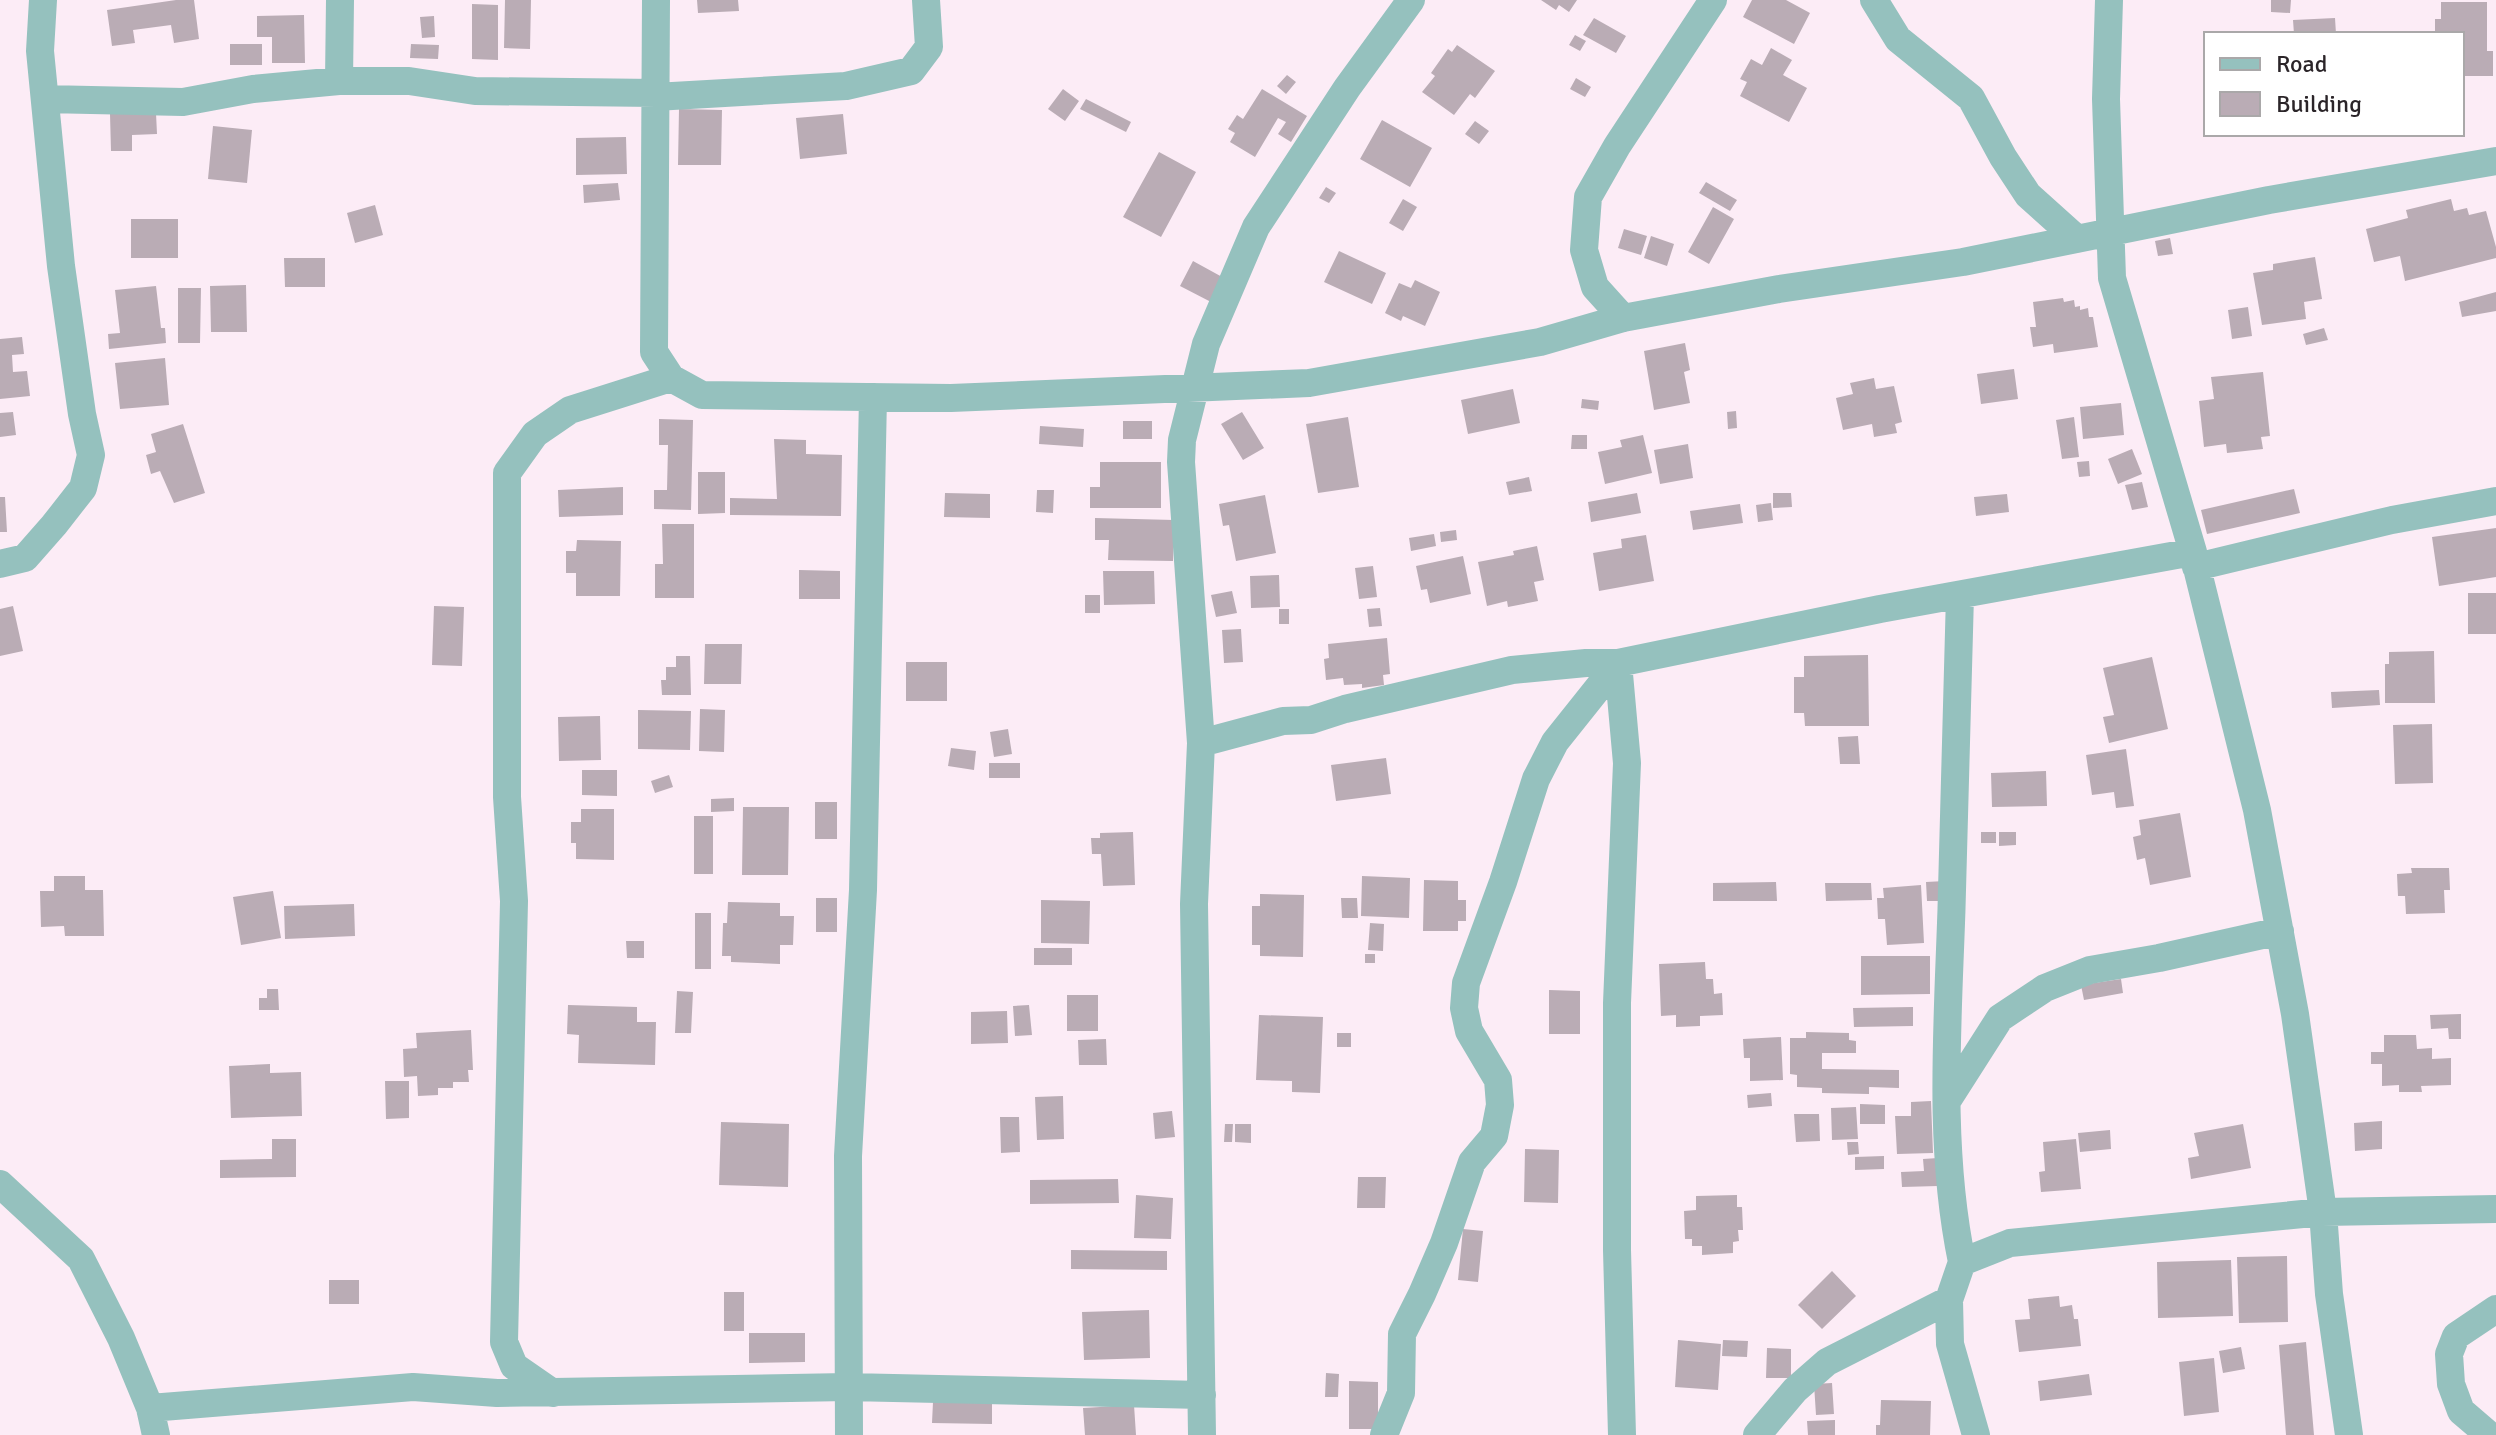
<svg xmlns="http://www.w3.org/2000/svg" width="2496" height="1435" font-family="Signika,sans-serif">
<rect width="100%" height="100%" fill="#fcecf6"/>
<path fill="#baacb5" d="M176,0H194L199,39L174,43L171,25L133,30L135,43L112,46L107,10Z
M505,0H531L530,49L504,48Z
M697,0H738L739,11L698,13Z
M1541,0H1577L1569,12L1559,5L1556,10Z
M1752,0H1786L1810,13L1794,44L1743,17Z
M2271,0H2291L2290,13L2271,12Z
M2441,2H2487V51H2493V76H2462V34H2435V19H2441Z
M472,4L498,5V60L472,59Z
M304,15L305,63H272V37H257V16Z
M434,16L435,37L422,38L420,17Z
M1594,18L1626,36L1616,53L1583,35Z
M2335,18L2336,34H2294L2293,20Z
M1575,35L1586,41L1580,51L1569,45Z
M230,44H262V65H230Z
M411,44L439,45L438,59L410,58Z
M1457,45L1495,71L1475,98L1470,94L1454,115L1422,92L1435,76L1431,73L1448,49L1452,52Z
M1771,48L1792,60L1783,75L1807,88L1789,122L1740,96L1747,82L1740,79L1751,59L1762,65Z
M1287,75L1296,82L1286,94L1277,86Z
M1576,78L1591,87L1585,97L1570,89Z
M1063,89L1079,101L1065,121L1048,109Z
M1262,89L1307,116L1291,142L1278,134L1286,122L1278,118L1255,157L1230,142L1235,133L1228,129L1237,115L1243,119Z
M1086,99L1131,122L1126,132L1080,109Z
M679,109L722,110L721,165H678Z
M156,113L157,134L132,135V151H111L110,114Z
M843,114L847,154L800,159L796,118Z
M1382,120L1432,148L1410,187L1360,159Z
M1475,121L1489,131L1479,144L1465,134Z
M213,126L252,130L247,183L208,179Z
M626,137L627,174L576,175V138Z
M1159,152L1196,172L1161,237L1123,217Z
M1706,182L1737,200L1730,211L1699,193Z
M618,183L620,200L584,203L583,185Z
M1326,187L1336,193L1329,203L1319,198Z
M1403,199L1417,207L1403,231L1389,223Z
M2451,199L2454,211L2467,208L2469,215L2486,211L2496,247V258L2405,281L2400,256L2374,262L2366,229L2408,218L2406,210Z
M375,205L383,235L355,243L347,213Z
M1713,207L1734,219L1709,264L1688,252Z
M131,219H178V258H131Z
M1624,229L1647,236L1641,255L1618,248Z
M1651,236L1674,244L1667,266L1644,258Z
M2170,238L2173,254L2158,256L2155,241Z
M1339,251L1386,273L1372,304L1324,282Z
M2315,257L2322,299L2304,302L2306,319L2262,325L2253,273L2273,270V264Z
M284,258H325V287H285Z
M1193,261L1224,278L1211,302L1180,286Z
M1415,280L1440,292L1425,326L1403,316L1401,321L1385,313L1399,283L1411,288Z
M246,285L247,332H211L210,286Z
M156,286L161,328H165L166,343L109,349L108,334L120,333L115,290Z
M178,288H201L200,343H178Z
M2496,292V311L2462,317L2459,302Z
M2063,298L2064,302L2074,300L2075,307L2080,306V310L2088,308L2089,317H2093L2098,347L2054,353L2053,344L2033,347L2030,327H2036L2033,302Z
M2248,307L2252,336L2232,339L2228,310Z
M2324,328L2328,340L2306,345L2303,334Z
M22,337L24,354L12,355L13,372L27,371L30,396L0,399V339Z
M1685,343L1690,370L1684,372L1690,403L1654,410L1644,351Z
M165,358L169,405L120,409L115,363Z
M2014,369L2018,399L1981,404L1977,374Z
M2263,372L2270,436L2261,437L2263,449L2227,453L2226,444L2204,447L2199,401L2214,399L2211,377Z
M1874,378L1876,389L1894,386L1902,422L1895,424L1897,433L1874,437L1872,424L1843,430L1836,398L1853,394L1850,383Z
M1513,389L1520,423L1468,434L1461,400Z
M1582,399L1599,401L1598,410L1581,408Z
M2121,403L2124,435L2083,439L2080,407Z
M1736,411L1737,428L1728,429L1727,412Z
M13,412L16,435L0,437V413Z
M1242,412L1264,448L1243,460L1221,424Z
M1348,417L1359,487L1318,493L1306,424Z
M2074,417L2079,457L2062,459L2056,420Z
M659,419L693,420L691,510L654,509V490H667L668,445H659Z
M1123,421H1152V439H1123Z
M183,424L205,493L174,503L160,471L151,474L146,455L156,452L151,434Z
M1040,426L1084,429L1083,447L1039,444Z
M1572,435H1587V449H1571Z
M1643,435L1652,473L1605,484L1598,452L1622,447L1620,440Z
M774,439L806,440V454L842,455L841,516L730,515V498L777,499Z
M1688,444L1693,478L1660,484L1654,450Z
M2132,449L2142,474L2118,484L2108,459Z
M2089,461L2090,476L2079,477L2077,462Z
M1100,462H1161V508H1090V487H1100Z
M698,472H725V513L698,514Z
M1529,477L1532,491L1509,495L1506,482Z
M2142,482L2148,507L2132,510L2125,485Z
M623,487V515L559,517L558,490Z
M2294,489L2300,513L2207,534L2201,510Z
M1037,490H1054L1053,513L1036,512Z
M945,493L990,494V518L944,517Z
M1637,493L1641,513L1591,522L1588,502Z
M1773,493H1791L1792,507L1773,508Z
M2007,494L2009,512L1976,516L1974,497Z
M1265,495L1276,553L1236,561L1229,525L1223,526L1219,504Z
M0,497H5L7,532H0Z
M1771,503L1773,520L1758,522L1756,505Z
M1740,504L1743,523L1693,530L1690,511Z
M1095,518L1174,520L1173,561L1108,560L1109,540H1095Z
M662,524H694V598H655V564H663Z
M2496,528V577L2439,586L2432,537Z
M1456,530L1457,540L1441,542L1440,532Z
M1434,534L1436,546L1411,551L1409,538Z
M1646,535L1654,581L1599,591L1593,553L1622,548L1621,539Z
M577,540L621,541L620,596H576V573H566V551H576Z
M1537,546L1544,580L1534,582L1538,601L1508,607L1507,601L1487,606L1478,562L1514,555L1513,551Z
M1463,556L1471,594L1430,603L1427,589L1421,590L1416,566Z
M1373,566L1377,597L1359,599L1355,568Z
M799,570L840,571V599H799Z
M1103,571H1154L1155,604L1104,605Z
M1279,575L1280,607L1251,608L1250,576Z
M1232,591L1237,613L1216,617L1211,595Z
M2468,593H2496V634H2468Z
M1085,595H1100V613H1085Z
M13,606L23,651L0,656V609Z
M434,606L464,607L462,666L432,665Z
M1380,608L1382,626L1369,627L1367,609Z
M1279,609H1289V624H1279Z
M1241,629L1243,662L1224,663L1222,630Z
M1387,638L1390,674L1383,675L1384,685L1362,688V684L1344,685L1343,678L1326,680L1324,659L1329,658L1328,644Z
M705,644H742L741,684H704Z
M2434,651L2435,703H2385V664H2389V652Z
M1868,655L1869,726H1805L1804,713H1794V677H1804V656Z
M676,656H690L691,695H662L661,680H666V667H676Z
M2152,657L2168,729L2109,743L2103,717L2114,715L2103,668Z
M906,662H947V701H906Z
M2379,690L2380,705L2332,708L2331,692Z
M700,709L725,710L724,752L699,751Z
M638,710L691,711L690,750L638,749Z
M600,716L601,760L559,761L558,717Z
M2432,724L2433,783L2395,784L2393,725Z
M1008,729L1012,754L994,757L990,732Z
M1858,736L1860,764H1840L1838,737Z
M951,748L976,751L974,770L948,766Z
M2126,749L2134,806L2116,808L2114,792L2092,795L2086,755Z
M1386,758L1391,794L1336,801L1331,765Z
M989,763H1020V778H989Z
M582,770H617V796L582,795Z
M2046,771L2047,806L1992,807L1991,773Z
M669,775L673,787L655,793L651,781Z
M734,798V811L711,812V799Z
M815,802H837V839H815Z
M743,807H789L788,875H742Z
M581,809H614V860L576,859V843H571V822H581Z
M2180,813L2191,877L2150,885L2145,858L2137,860L2133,837L2141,835L2139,820Z
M694,816H713V874H694Z
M1133,832L1135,885L1103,886L1101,854H1092L1091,838H1100V833Z
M1981,832H1996V843H1981Z
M1999,832H2016V845L1999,846Z
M2411,868H2449L2450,890H2444L2445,913L2406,914L2405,896H2398L2397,874L2412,873Z
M54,876H85V890H103L104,936H65L64,926L41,927L40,891H54Z
M1362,876L1410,878L1409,918L1361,916Z
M1424,880L1458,881V900H1466V921H1458V931H1423Z
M1945,881L1946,901H1927L1926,882Z
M1776,882L1777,901H1713V883Z
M1825,883H1871L1872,900L1826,901Z
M1921,885L1924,943L1887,945L1885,919H1878L1877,898H1884L1883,888Z
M273,891L281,938L241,945L233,897Z
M1260,894L1304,895L1303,957L1260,956V945H1252V906H1260Z
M816,898H837V932H816Z
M1341,898H1357L1358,918H1342Z
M1041,900L1090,901L1089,944L1041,943Z
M728,902L780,903V916H794L793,945H780V964L731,962V956H722L723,923H727Z
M354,904L355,936L285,939L284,906Z
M695,913H711V969H695Z
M1370,923L1384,924L1383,951L1368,950Z
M626,941H644V958H627Z
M1034,948H1072V965H1034Z
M1365,954H1375V963H1365Z
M1861,956H1930V994L1861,995Z
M1705,962L1706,979H1713L1714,994L1722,993L1723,1015L1700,1016V1026L1676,1027V1015L1661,1016L1659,964Z
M2121,979L2123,993L2084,1000L2081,985Z
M267,989H278L279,1010H259V998H267Z
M1549,990L1580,991V1034H1549Z
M677,991L693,992L691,1033H675Z
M1067,995H1098V1031H1067Z
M568,1005L637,1007V1022H656L655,1065L578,1063L579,1035L567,1034Z
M1029,1005L1032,1035L1015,1036L1013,1006Z
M1913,1007V1026L1854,1027L1853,1008Z
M1007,1011L1008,1043L971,1044V1012Z
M2461,1014V1039H2449L2448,1028L2431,1029L2430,1015Z
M1259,1015L1323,1017L1320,1093L1292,1092V1081L1256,1080Z
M471,1030L473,1070H468L469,1082H453V1088H438V1095L418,1096L417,1076L404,1077L403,1049L417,1048L416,1033Z
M1806,1032L1849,1033V1040L1856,1041V1053H1822V1069L1899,1070V1088L1869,1087V1094L1822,1093V1088L1797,1087V1075L1790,1074V1038H1806Z
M1337,1033H1351V1047H1337Z
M2384,1035H2416L2417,1049L2432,1048V1059L2451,1058V1085L2421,1086L2422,1092H2399V1085L2382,1086V1064H2371V1052H2384Z
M1781,1037L1783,1080L1750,1081V1058H1744L1743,1039Z
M1106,1039L1107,1065H1079L1078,1040Z
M270,1064V1073L301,1072L302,1116L231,1118L229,1066Z
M385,1081H409V1118L386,1119Z
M1771,1093L1772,1106L1748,1108L1747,1095Z
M1063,1096L1064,1139L1037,1140L1035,1097Z
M1931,1101L1933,1153L1897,1154L1895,1116H1911V1102Z
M1860,1104L1885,1105V1124H1860Z
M1856,1107L1858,1139L1832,1140L1831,1108Z
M1172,1111L1175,1137L1155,1139L1153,1113Z
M1794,1114H1819L1820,1141L1796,1142Z
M1000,1117H1019L1020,1152L1001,1153Z
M2382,1121V1149L2355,1151L2354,1123Z
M721,1122L789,1124L788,1187L719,1185Z
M1225,1124H1233L1232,1142H1224Z
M1235,1124H1251V1143L1235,1142Z
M2243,1124L2251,1168L2191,1179L2188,1158L2199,1156L2194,1133Z
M2110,1130L2111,1149L2080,1152L2078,1133Z
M272,1139H296V1177L220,1178V1160L272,1159Z
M2076,1139L2081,1189L2041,1192L2039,1172L2045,1171L2043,1142Z
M1847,1142H1858L1859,1154L1848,1155Z
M1525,1149L1559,1150L1558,1203L1524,1202Z
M1884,1156V1169L1855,1170V1157Z
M1938,1158V1186L1902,1187L1901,1172L1924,1171L1923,1159Z
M1358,1177H1386L1385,1208H1357Z
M1118,1179L1119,1203L1030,1204V1180Z
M1136,1195L1173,1198L1171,1239L1134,1238Z
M1737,1195V1207H1742L1743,1230H1738L1739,1241L1733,1242V1253L1702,1255V1246H1692V1239H1685L1684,1211L1696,1210V1196Z
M1463,1229L1483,1231L1478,1282L1458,1280Z
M1071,1250L1167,1251V1270L1071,1269Z
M2287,1256L2288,1322L2239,1323L2237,1257Z
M2231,1260L2233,1316L2158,1318L2157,1262Z
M1832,1271L1856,1296L1822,1329L1798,1305Z
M329,1280H359V1304H329Z
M724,1292H744V1331H724Z
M2059,1296L2060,1307L2072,1305L2074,1319H2078L2081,1346L2019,1352L2015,1320L2030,1319L2028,1299Z
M1149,1310L1150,1358L1084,1360L1082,1312Z
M749,1333H805V1362L749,1363Z
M1678,1340L1721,1344L1718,1390L1675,1387Z
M1723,1340L1748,1341L1747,1357L1722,1356Z
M2306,1342L2314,1435H2286L2279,1345Z
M2241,1347L2245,1369L2223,1373L2219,1351Z
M1767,1348L1791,1349V1378H1766Z
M2214,1358L2219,1412L2184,1416L2179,1362Z
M1326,1373L1339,1374L1338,1397H1325Z
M2089,1374L2092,1395L2040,1401L2038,1381Z
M1349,1381L1378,1382V1429H1349Z
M1832,1383L1834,1414L1816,1415L1814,1384Z
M1881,1400L1931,1401L1930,1435H1876V1425H1880Z
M933,1402L992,1403V1424L932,1423Z
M1134,1405L1136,1435H1085L1083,1408Z
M1835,1420V1435H1808L1807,1421Z"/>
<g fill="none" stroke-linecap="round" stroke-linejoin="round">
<path stroke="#95c1be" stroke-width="28" d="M656,0L654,352L671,378L702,395L951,398L1309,383L1540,342L1623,318L1779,289L1963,262L2269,200L2496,161
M1874,0L1898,39L1971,98L2003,157L2028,195L2077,239
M2109,0L2106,99L2112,278L2193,552L2257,810L2295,1014L2323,1212L2329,1294L2349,1435
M339,81L340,0
M655,97L846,86L911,71L929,47L926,0
M45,99L183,102L253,89L339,81H409L475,91L656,93
M1623,318L1595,287L1584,250L1588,197L1617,146L1713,0
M0,564L25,558L54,525L83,488L91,455L82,414L61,266L40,51L43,0
M2196,567L2392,520L2496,501
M1960,595C1958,705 1955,814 1951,923C1947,1036 1939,1151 1962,1262
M1201,743L1283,721L1311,720L1345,709L1512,670L1586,663H1618L1627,763L1617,1003V1250L1622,1435
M1947,1101L2000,1018L2045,988L2090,970L2159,958L2280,931
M0,1184L81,1259L121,1338L150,1408L156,1435
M553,1393L514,1366L504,1342L514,901L507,797V473L535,434L570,410L671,378
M150,1408L413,1387L497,1393L848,1387L1202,1395
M849,1435L848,1156L863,890L873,397
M1202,1435L1194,904L1201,743L1181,462L1182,440L1206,344L1256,227L1347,88L1411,0
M1384,1435L1401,1393L1402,1334L1422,1294L1444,1243L1472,1162L1494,1136L1500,1105L1498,1080L1469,1031L1464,1008L1466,983L1503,882L1536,779L1555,742L1618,663L1880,609L2193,552
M1757,1435L1795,1390L1827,1362L1949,1300
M1976,1435L1950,1344L1949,1300L1962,1262L2010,1243L2323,1212L2496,1209
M2489,1435L2461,1411L2451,1384L2449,1354L2456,1336L2496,1309"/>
</g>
<rect x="2204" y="32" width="260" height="104" fill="#ffffff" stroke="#aaa8a9" stroke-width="2"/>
<rect x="2220" y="58" width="40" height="12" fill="#95c1be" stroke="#aaa8a9" stroke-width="2"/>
<text x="2276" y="72" font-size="24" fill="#2b2529">Road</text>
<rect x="2220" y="92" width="40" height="24" fill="#baacb5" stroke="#aaa8a9" stroke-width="2"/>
<text x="2276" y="112" font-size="24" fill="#2b2529">Building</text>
</svg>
